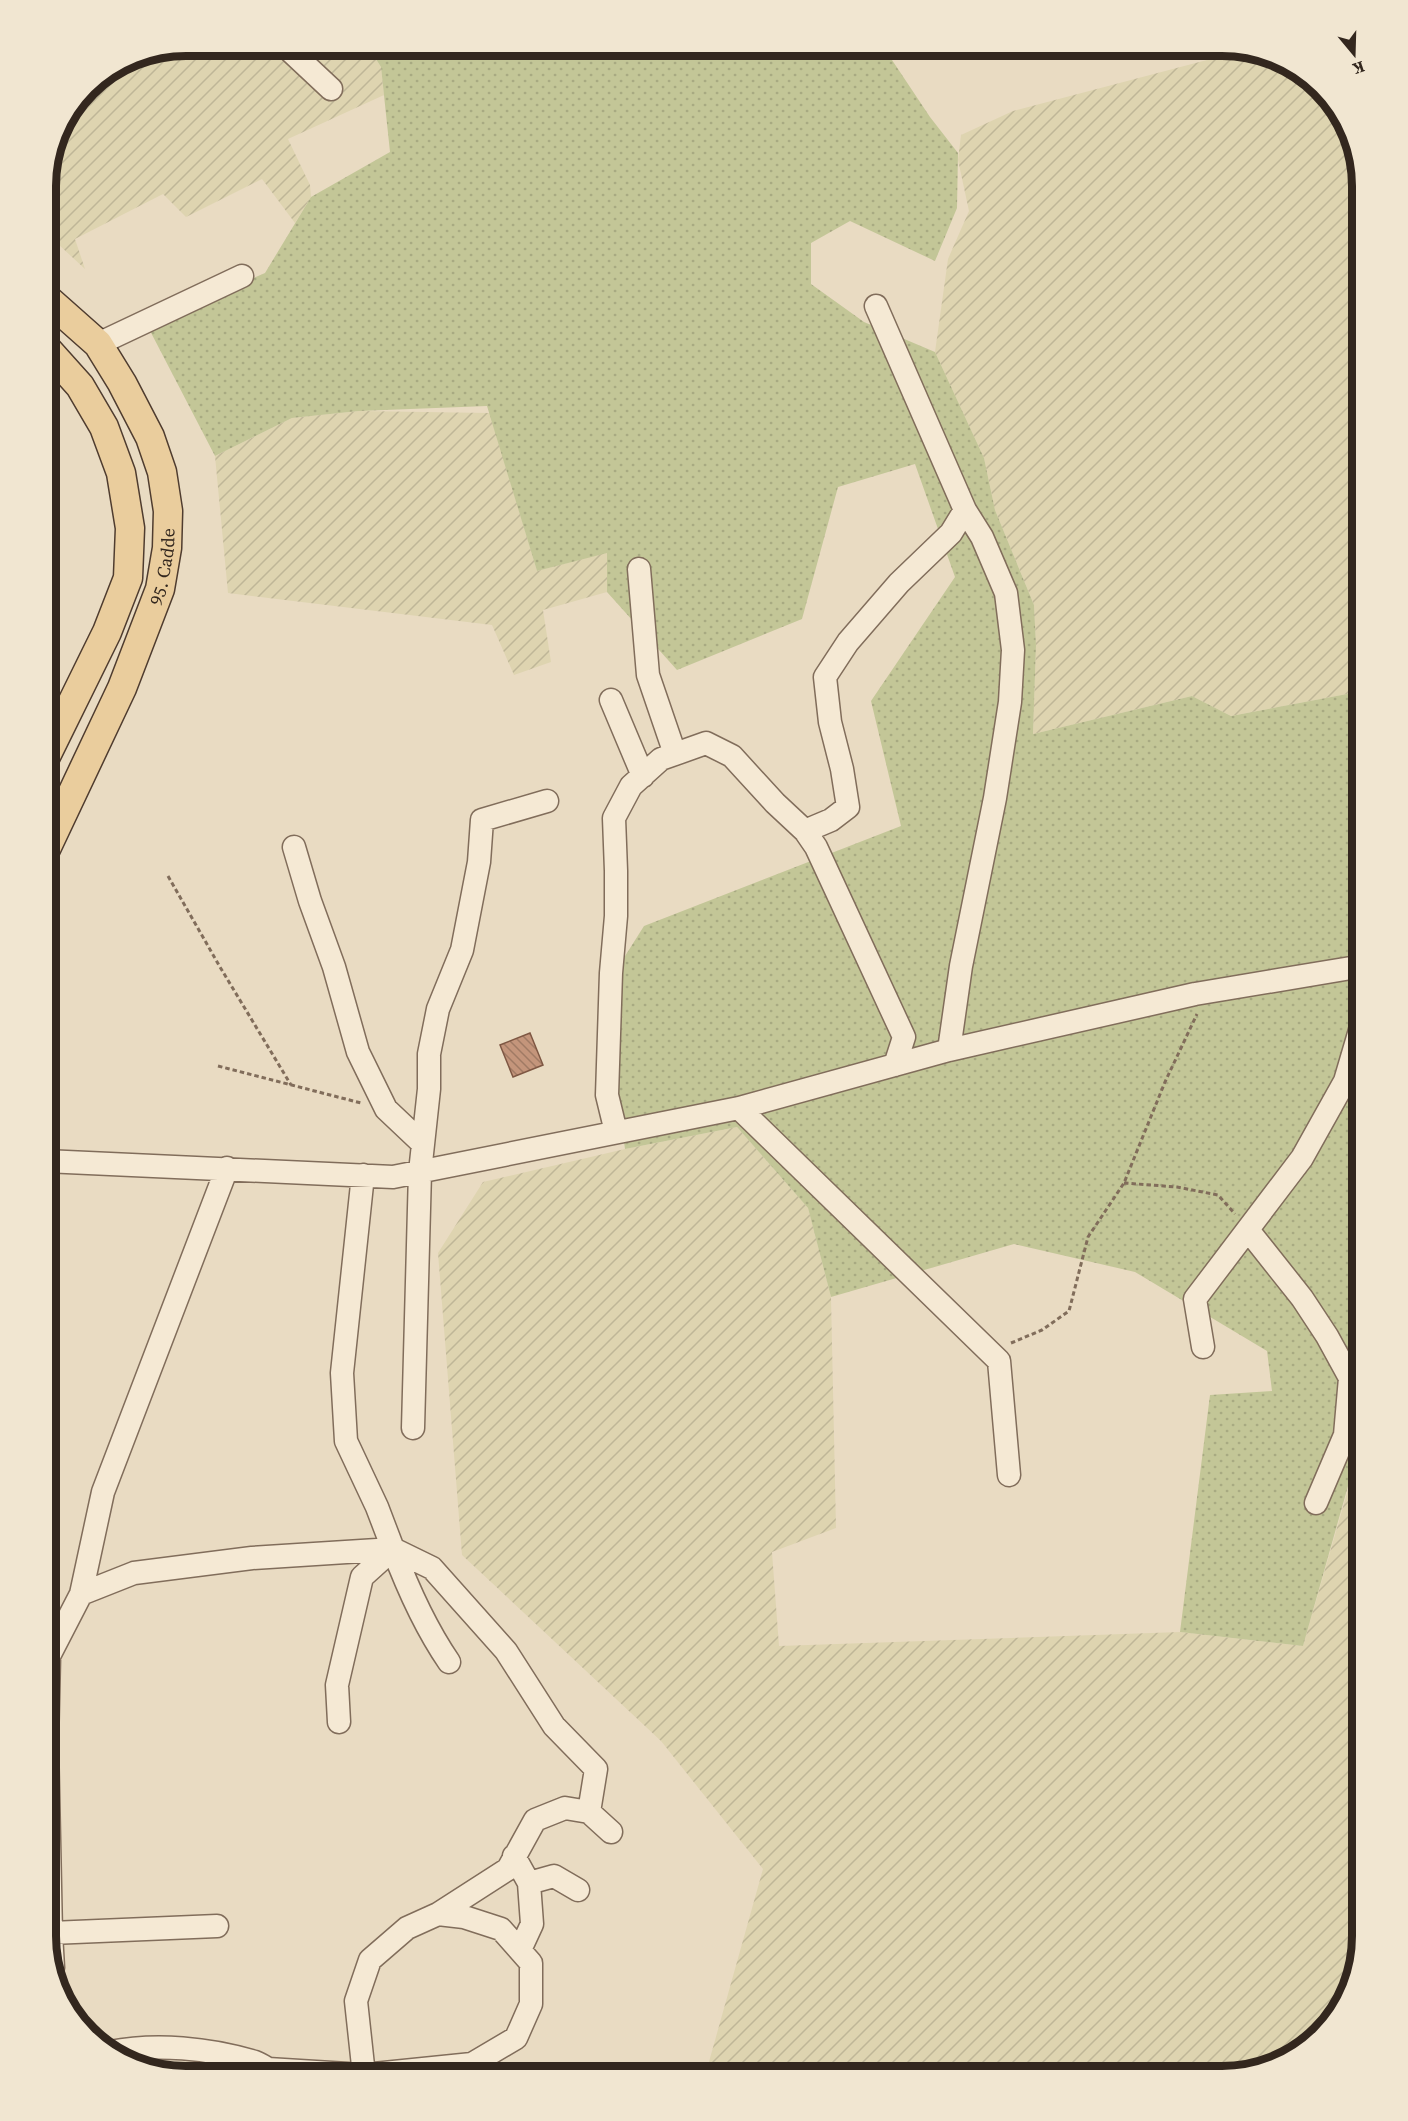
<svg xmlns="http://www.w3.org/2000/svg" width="1408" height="2121" font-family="'Source Serif 4',serif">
<defs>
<pattern id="farmland-furrows" width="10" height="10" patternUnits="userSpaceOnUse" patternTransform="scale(1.5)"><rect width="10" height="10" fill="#ded4b0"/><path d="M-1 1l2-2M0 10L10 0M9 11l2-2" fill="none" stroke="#bfb697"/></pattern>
<pattern id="grass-dots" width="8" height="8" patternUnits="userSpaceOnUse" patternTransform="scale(1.5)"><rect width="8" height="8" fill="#c3c697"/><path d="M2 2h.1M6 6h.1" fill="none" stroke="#a8aa82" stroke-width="1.8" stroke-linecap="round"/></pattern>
<pattern id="building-back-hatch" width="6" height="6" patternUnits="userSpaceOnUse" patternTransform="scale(1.5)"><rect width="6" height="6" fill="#c4957b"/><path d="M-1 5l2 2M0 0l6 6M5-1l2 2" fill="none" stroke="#a07a64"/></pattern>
</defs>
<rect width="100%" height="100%" fill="#e9dbc2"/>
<path fill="url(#farmland-furrows)" d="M185,45H367L381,67L384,95L288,139L310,185L311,197L295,223L262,179L186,217L163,194L75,239L85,269L45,232V176L56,131L86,86L132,56Z
M1245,50L1300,68L1344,115L1363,185V691L1231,716L1192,696L1033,734L1036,645L1034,605L995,510L984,458L935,352L948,259L969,211L958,160L961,135L1013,111Z
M359,411L490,413L537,571L608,552L607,592L543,610L551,662L514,675L492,625L228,593L215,456L292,418Z
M737,1127L808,1208L831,1297L836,1528L772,1552L779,1646L1180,1632L1303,1646L1349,1486L1363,1491V1936L1344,2006L1293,2057L1223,2076H705L763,1869L661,1741L462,1555L438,1253L483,1182L625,1149Z"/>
<path fill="url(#grass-dots)" d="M367,45H882L930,117L958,153L957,208L935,261L850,221L811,243V284L864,322L935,352L984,458L995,510L1034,605L1036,645L1033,734L1192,696L1231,716L1363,691V1491L1348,1486L1303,1646L1180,1632L1210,1395L1272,1391L1267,1351L1135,1272L1014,1244L831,1297L808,1208L737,1127L625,1149L617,1092L620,964L644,926L901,826L871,701L955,577L915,464L838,487L802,619L677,670L607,592V553L537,571L487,406L359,411L292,418L215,456L147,325L265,273L311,197L390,152L381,67Z"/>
<path fill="url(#building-back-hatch)" stroke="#7e5743" stroke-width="1.5" d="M530,1033L543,1065L513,1077L500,1045Z"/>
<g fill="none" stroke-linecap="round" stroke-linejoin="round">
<g stroke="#816d5b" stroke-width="25">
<path id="minor" d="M284,45L331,89
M876,306L965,510L982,537L1006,593L1013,650L1010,702L995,798L961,966L949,1050
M98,344L242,276
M639,569L648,675L675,754
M611,700L643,776
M805,831L831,820L848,807L842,769L830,722L825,677L848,642L899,583L951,533L965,510
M294,847L310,901L334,967L358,1052L386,1109L423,1144
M1362,966L1363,990
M739,1108L999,1361L1009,1475
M616,1132L607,1095L611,973L616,916V871L614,818L631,786L661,759L706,743L732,756L775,803L805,831L816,847L904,1037L895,1065
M45,1161L393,1177L739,1108L949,1050L1195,994L1363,966
M1248,1230L1302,1298L1327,1336L1350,1378L1345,1435L1316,1503
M1203,1347L1195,1299L1302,1158L1345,1081L1363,1020
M413,1428L420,1172L429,1089V1054L438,1009L462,950L479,862L482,820L547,801
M393,1549L432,1568L506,1651L554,1726L596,1769L589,1812
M393,1549C408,1589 425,1627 449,1662
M81,1594L134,1573L252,1558L393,1549L377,1507L346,1441L342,1373L363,1175
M339,1722L337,1685L362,1577L393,1549
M514,1856L529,1883L532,1924L520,1950
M529,1883L554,1876L578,1890
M438,1914L508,1869L535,1820L565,1808L589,1812L611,1832
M51,1933L217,1926
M53,1968L51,1933L47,1744L49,1656L81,1594L103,1492L227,1168
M110,2052C156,2043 209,2048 255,2062C263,2065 271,2071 279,2076
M268,2069L364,2075L472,2064L516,2038L531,2004V1963L501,1929L464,1917L438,1914L407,1928L370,1960L356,2001L364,2075"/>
</g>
<g stroke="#4f3c2f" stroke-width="31">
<g id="major">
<path d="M45,758L107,632L128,578L130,528L121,473L104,427L80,386L45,347"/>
<path id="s1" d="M45,851L122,688L160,589L167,548L168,511L162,472L150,437L122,383L98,344L45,297"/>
</g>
</g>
<path stroke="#816d5b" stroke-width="3" stroke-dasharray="4.5 3" stroke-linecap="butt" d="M168,876L220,967L291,1085
M218,1066L361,1103
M1124,1183L1177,1187L1218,1195L1235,1214
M1011,1343L1042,1330L1069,1311L1088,1237L1124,1183L1165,1082L1197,1014"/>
<use href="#minor" stroke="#f5e9d4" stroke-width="22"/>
<use href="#major" stroke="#eacd9d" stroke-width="28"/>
</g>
<g text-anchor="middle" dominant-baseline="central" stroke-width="4.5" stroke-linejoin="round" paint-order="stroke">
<g font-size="18" fill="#33271e" stroke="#f1e6d1">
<text stroke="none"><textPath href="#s1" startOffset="309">95. Cadde</textPath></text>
</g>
</g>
<path d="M0 0H1408V2121H0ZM186 56H1222A130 130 0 0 1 1352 186V1936A130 130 0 0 1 1222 2066H186A130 130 0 0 1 56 1936V186A130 130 0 0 1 186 56Z" fill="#f1e6d1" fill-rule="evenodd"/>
<path fill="none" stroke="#33271e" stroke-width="8" d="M186 56H1222A130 130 0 0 1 1352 186V1936A130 130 0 0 1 1222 2066H186A130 130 0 0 1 56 1936V186A130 130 0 0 1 186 56Z"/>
<g transform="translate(1354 54) rotate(161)" stroke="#f1e6d1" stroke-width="4.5" paint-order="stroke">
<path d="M0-4.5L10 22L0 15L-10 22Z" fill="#33271e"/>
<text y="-9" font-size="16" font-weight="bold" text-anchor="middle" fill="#33271e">K</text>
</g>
</svg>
